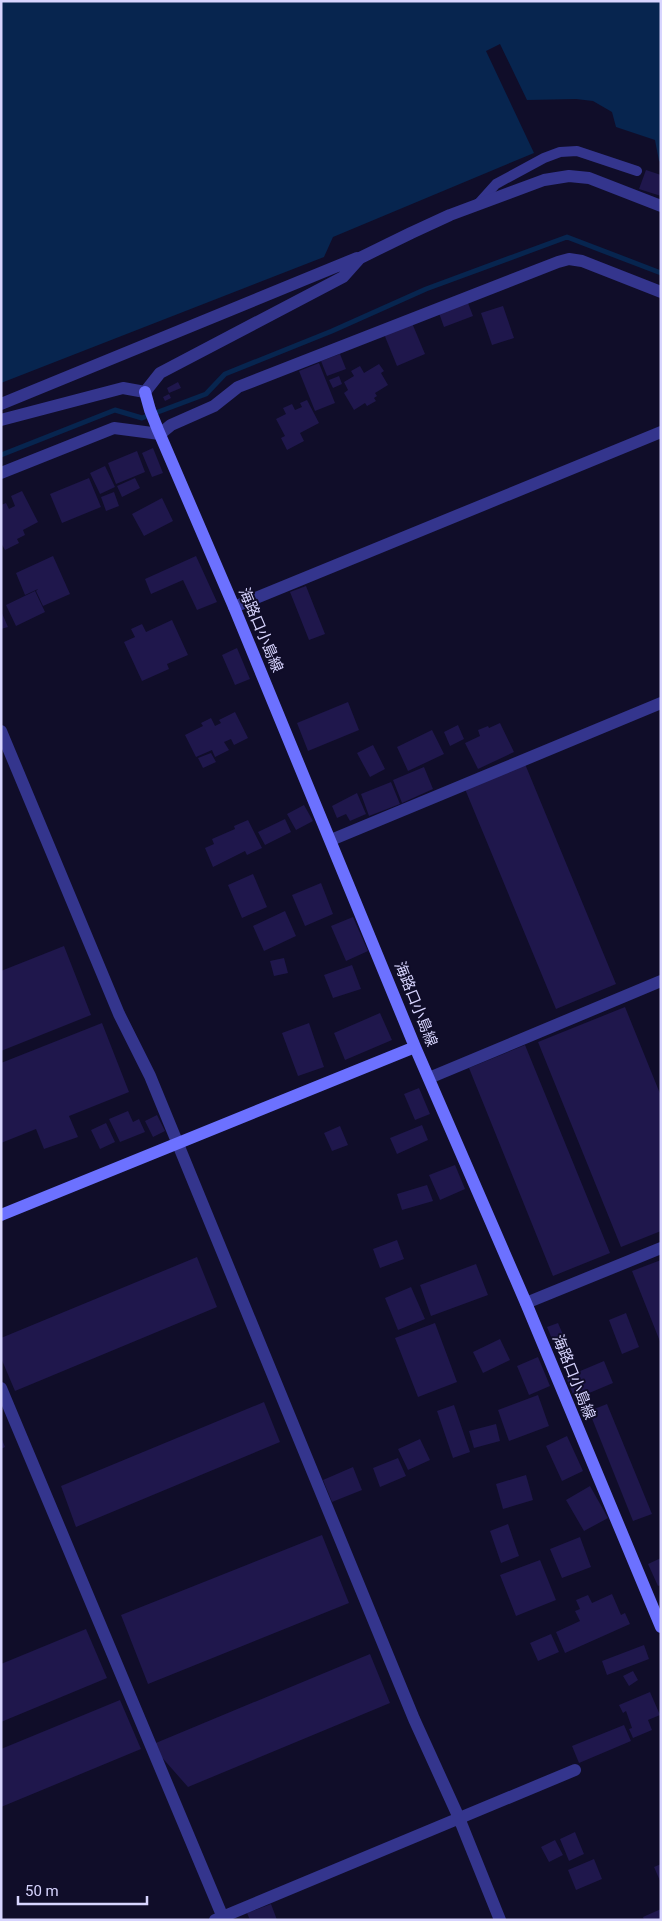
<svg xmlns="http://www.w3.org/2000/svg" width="662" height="1921" font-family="Roboto,'Noto Sans JP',sans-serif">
<rect width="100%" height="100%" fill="#100d29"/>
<path fill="#07254f" d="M1,1H661V162L659,161L655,140L616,127L612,112L593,101L576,99L527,100L500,44L486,51L534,153L333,237L324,257L1,383Z"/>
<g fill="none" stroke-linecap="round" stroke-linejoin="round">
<path stroke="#07254f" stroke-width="5" d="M1,455L115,410L142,418L206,394L225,374L332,331L426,289L567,237L661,273"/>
</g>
<path fill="#1f174c" d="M646,170L661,175V196L639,189Z
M468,303L473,316L444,327L439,313Z
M503,306L514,338L492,345L481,313Z
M412,323L425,354L397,366L384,334Z
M340,354L346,369L327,376L321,361Z
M319,363L335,403L315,411L299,371Z
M379,364L384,371L381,373L388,385L375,393L377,396L374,398L376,401L367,406L365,403L354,410L344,393L348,390L344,382L354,376L351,371L360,366L364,373Z
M339,376L342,384L333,388L329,380Z
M178,382L181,388L169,393L167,388Z
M169,394L171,398L165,401L163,397Z
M307,400L319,423L300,433L304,441L287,450L281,438L285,436L276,419L286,414L283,408L292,404L295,410L302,407L300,403Z
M153,448L163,473L152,477L142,453Z
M137,451L145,472L116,484L108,463Z
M105,466L115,487L100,494L90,473Z
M89,478L101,507L62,523L50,494Z
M135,478L140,488L122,497L117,486Z
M22,491L38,522L23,530L25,535L17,539L19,543L5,550L1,543V505L6,503L9,509L15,506L11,496Z
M114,492L119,506L106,511L101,497Z
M162,498L173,521L144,536L132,514Z
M53,556L70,594L43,606L36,591L38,589L25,595L16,573Z
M196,556L217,602L197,610L183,580L151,594L145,579Z
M306,586L325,634L309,640L290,592Z
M35,591L45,612L16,626L6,605Z
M1,611L8,627L1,629Z
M172,620L188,655L167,664L169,669L142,681L124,642L135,637L131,629L142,624L146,632Z
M237,648L250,679L235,685L222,655Z
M348,702L359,730L308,751L297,723Z
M235,712L248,738L234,745L231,739L224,742L229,750L215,757L212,750L196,757L185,735L203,726L201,723L211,718L215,726L221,723L219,720Z
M500,723L514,752L478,769L465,743L480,736L478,730L488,726L489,728Z
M458,725L464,739L450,746L444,732Z
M432,730L444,754L408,771L397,747Z
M373,745L385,769L370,777L357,753Z
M211,753L216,762L203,768L198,758Z
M525,764L616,984L556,1009L465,789Z
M424,767L433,789L402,803L393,780Z
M391,782L400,804L369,816L361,794Z
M357,793L366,814L350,821L346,814L337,818L332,806Z
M304,805L313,821L296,830L287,814Z
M285,819L291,832L265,845L258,832Z
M248,820L262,848L247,855L245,851L213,867L205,848L214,844L212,839L235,829L234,826Z
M253,874L267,907L242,918L228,885Z
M321,883L333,914L305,926L292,895Z
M285,911L296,936L264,951L253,926Z
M353,917L368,951L346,961L331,926Z
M64,946L91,1015L1,1051V971Z
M284,958L288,973L274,976L270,961Z
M352,965L361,989L333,998L324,975Z
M625,1007L661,1096V1231L621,1247L538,1042Z
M380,1013L392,1040L345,1060L334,1033Z
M102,1023L129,1092L69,1116L78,1137L44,1149L36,1129L1,1143V1063Z
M309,1023L324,1067L298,1076L282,1033Z
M525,1045L610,1253L553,1276L469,1068Z
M419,1088L430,1114L415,1120L404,1094Z
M128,1111L133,1122L139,1119L145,1132L120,1142L109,1119Z
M157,1115L165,1131L153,1137L145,1121Z
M106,1123L115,1142L100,1149L91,1130Z
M422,1125L428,1140L397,1154L390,1138Z
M340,1126L348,1145L332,1151L324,1133Z
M455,1165L465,1189L440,1200L429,1175Z
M427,1185L433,1201L402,1210L397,1194Z
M397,1240L404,1259L380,1268L373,1249Z
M197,1257L217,1307L15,1391L1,1358V1338Z
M661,1260V1344L632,1271Z
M476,1264L488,1295L431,1316L420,1285Z
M411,1287L425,1319L398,1330L385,1298Z
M626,1313L639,1347L622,1354L609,1320Z
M435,1323L457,1382L418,1397L395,1338Z
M558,1323L571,1353L560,1358L547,1327Z
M500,1339L510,1360L483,1373L473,1352Z
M538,1357L550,1386L529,1395L517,1366Z
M604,1361L613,1383L575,1399L566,1377Z
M538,1395L549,1426L509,1441L498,1410Z
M264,1402L280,1442L76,1527L61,1486Z
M607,1404L652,1514L633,1521L589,1411Z
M454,1405L470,1452L453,1458L437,1411Z
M496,1424L500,1441L474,1448L469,1431Z
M567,1436L583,1471L562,1481L546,1446Z
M1,1437L5,1447L1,1449Z
M420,1439L430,1460L408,1470L398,1449Z
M398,1458L406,1476L380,1487L373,1468Z
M353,1467L362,1490L332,1502L323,1480Z
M526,1475L533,1500L503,1509L496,1484Z
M590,1486L608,1518L584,1531L566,1500Z
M508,1524L519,1556L501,1563L490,1531Z
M322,1535L349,1603L148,1684L121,1615Z
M580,1537L591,1567L562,1578L550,1549Z
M661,1558V1585L658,1586L648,1564Z
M540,1560L556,1600L516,1616L500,1575Z
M612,1594L621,1615L625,1613L630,1624L565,1653L556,1632L580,1621L575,1611L580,1609L576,1600L588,1595L592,1603Z
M86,1629L107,1678L1,1722V1664Z
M551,1634L559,1652L538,1661L530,1643Z
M644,1645L649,1659L607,1675L602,1661Z
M370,1654L390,1703L188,1787L151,1745Z
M633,1671L638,1680L629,1686L623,1676Z
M650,1692L660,1715L648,1720L652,1730L633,1738L629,1729L632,1728L626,1711L623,1713L619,1705Z
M120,1700L141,1749L1,1807V1749Z
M624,1725L631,1741L579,1763L572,1746Z
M575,1832L584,1854L569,1861L560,1839Z
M555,1840L563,1855L549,1862L541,1847Z
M594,1859L602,1879L576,1890L568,1870Z
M661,1864V1883L654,1867Z
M271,1904L277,1920H250L247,1913Z
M661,1909V1920H644L643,1917Z"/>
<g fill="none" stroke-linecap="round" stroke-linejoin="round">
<path stroke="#34358d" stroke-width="10" d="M478,204L496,184L544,158L560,152L577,151L637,171"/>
<path stroke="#34358d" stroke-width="12" d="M1,404L357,258
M1,420L123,388L145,392L160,373L343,277L360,258L411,233L450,215L544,180L569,176L589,178L661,206
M1,473L114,428L160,434L171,425L214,406L238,387L558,262L569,259L582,261L661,292
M234,607L661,432
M1,731L119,1014L150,1076L414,1719L459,1818L500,1920
M331,840L661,703
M429,1078L661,981
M526,1303L661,1248
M1,1388L224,1920
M215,1920L575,1770"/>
<path stroke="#6c71ff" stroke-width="12" d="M145,392L150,410L158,430L234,607L415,1047L526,1303L661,1627
M1,1215L415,1047"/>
</g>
<g text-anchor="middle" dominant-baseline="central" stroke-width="4" stroke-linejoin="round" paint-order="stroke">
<g font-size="15" fill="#d8d5ff" stroke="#100d29">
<text transform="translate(261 630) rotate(67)">海路口小島線</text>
<text transform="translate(416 1004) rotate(68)">海路口小島線</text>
<text transform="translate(574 1377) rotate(68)">海路口小島線</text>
</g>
</g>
<rect width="662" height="1921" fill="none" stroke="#d8d5ff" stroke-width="5"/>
<path d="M18 1896v8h129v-8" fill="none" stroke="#d8d5ff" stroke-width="2.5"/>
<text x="25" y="1896" font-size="15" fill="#d8d5ff" stroke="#100d29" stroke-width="4" paint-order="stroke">50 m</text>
</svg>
